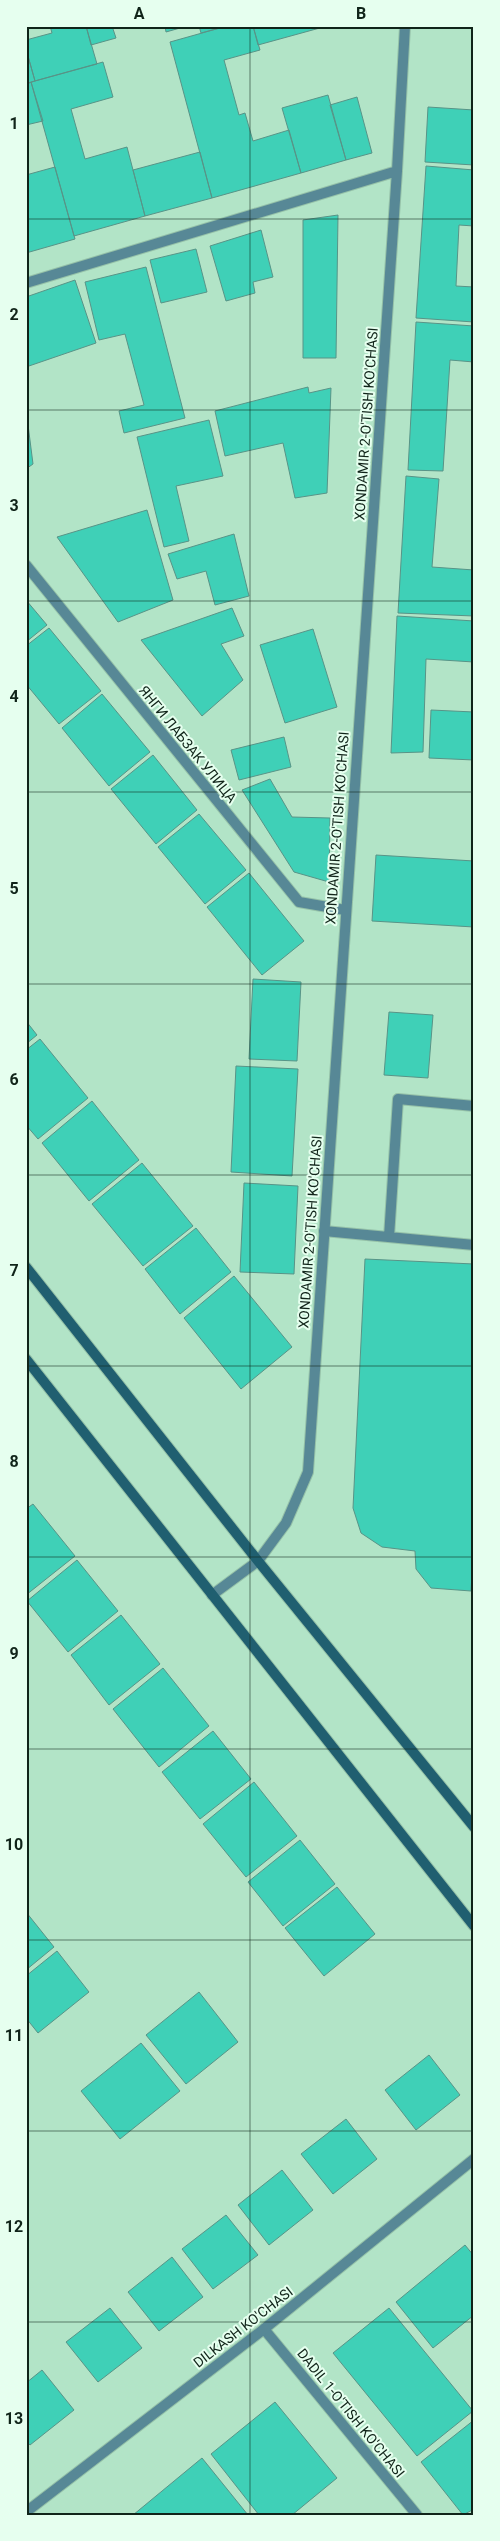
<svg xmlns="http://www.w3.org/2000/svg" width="500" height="2541" font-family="Roboto,sans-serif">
<rect width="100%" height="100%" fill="#b2e4c7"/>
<path fill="#3fd0b7" stroke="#589487" d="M50,26H86L97,64L35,81L26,49V40L52,33Z
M86,26H112L116,38L91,45Z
M165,26H187L166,32Z
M199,26H227L201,33Z
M227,26H253L260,50L224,60L239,115L245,113L253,141L289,130L301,173L212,198L170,42Z
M253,26H327L258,45Z
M26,49L35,81L26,84Z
M103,62L113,97L71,109L85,159L127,147L145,216L74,236L31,82Z
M31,82L43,121L26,125V84Z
M328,95L346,160L301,173L282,108Z
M357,97L372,153L346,160L330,105Z
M428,107L474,110V165L425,162Z
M200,152L212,198L145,216L133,170Z
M426,166L474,170V226L459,225L456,286L474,287V322L416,318Z
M55,167L75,239L26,253V175Z
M338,215L336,358H303V220Z
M261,230L273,277L253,282L255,293L226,301L210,246Z
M196,249L207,292L161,303L150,260Z
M146,267L185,418L124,433L119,411L144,405L125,334L99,340L85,282Z
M75,280L96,343L26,367V297Z
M416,322L474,326V362L450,360L443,471L408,470Z
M308,387L309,393L331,388L327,493L295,498L283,443L225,456L215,411Z
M26,409L33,464L26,469Z
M209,420L223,476L176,486L189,541L164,547L137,437Z
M406,476L439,479L432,567L474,570V616L398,613Z
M147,510L173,600L118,622L57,537Z
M234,534L249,596L215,605L206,571L177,579L168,554Z
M26,600L47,625L26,642Z
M232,608L244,636L221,644L243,680L202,716L141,640Z
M397,616L474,621V662L426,659L423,752L391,753Z
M49,628L101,691L59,724L26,684V646Z
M313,629L337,707L285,723L260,645Z
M102,694L150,752L109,786L62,728Z
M431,710L474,712V760L429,758Z
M284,737L291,767L239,780L231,750Z
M153,755L197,810L156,844L111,789Z
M270,779L292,817L330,818L329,882L294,872L242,790Z
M199,814L246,870L205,904L158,847Z
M376,855L474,861V927L372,921Z
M249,873L304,941L262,975L207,907Z
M253,979L301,982L297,1061L249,1059Z
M389,1012L433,1015L428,1078L384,1075Z
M26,1021L37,1035L26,1044Z
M40,1039L88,1098L38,1139L26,1125V1050Z
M236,1066L298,1069L292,1176L231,1172Z
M92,1101L139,1160L89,1201L42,1143Z
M142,1163L193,1226L143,1266L92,1204Z
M244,1183L298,1186L294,1274L240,1272Z
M196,1228L231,1272L180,1314L145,1269Z
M365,1259L474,1264V1540L471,1591L431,1588L416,1569L415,1551L382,1547L361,1533L353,1508Z
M234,1276L292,1347L241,1389L184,1318Z
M33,1504L75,1556L26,1595V1509Z
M77,1560L118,1611L68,1652L27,1601Z
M121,1615L160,1664L109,1705L71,1655Z
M163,1668L209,1726L159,1767L113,1709Z
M213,1731L251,1779L200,1819L162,1772Z
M254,1782L297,1836L246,1877L203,1824Z
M300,1840L335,1884L283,1926L248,1882Z
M337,1887L375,1934L324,1976L285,1928Z
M26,1912L54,1947L26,1970Z
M57,1951L89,1992L38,2033L26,2018V1976Z
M199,1992L238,2042L186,2084L146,2035Z
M141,2043L180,2091L120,2139L81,2091Z
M429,2055L460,2095L416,2130L385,2090Z
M346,2119L377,2159L333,2194L301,2154Z
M282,2170L313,2210L269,2245L238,2205Z
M226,2215L258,2255L213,2289L182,2249Z
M465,2245L474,2256V2315L433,2348L396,2302Z
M172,2257L203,2297L159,2331L128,2292Z
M110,2308L142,2348L98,2382L66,2342Z
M389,2308L473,2411L417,2456L333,2353Z
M42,2370L74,2410L30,2445L26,2441V2383Z
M275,2402L337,2478L292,2515H259L211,2454Z
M474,2420V2509L463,2515L421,2462Z
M202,2458L248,2515H133Z"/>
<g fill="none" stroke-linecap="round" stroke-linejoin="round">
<g stroke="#95c1a8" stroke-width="12">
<path id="service" d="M324,1231L474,1245
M389,1237L398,1099L474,1106"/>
</g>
<g stroke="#95c1a8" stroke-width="12">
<path id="minor" d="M26,283L397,171
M26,565L299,902L345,910
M212,1595L258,1561L286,1523L308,1472L397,171L405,26
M264,2329L417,2515"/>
</g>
<g stroke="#95c1a8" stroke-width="12">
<path id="tertiary" d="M26,2512L264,2329L474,2159"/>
</g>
<g stroke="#95c1a8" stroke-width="12">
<path id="secondary" d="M26,1267L258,1561L474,1827
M26,1359L474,1926"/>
</g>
<use href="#service" stroke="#578896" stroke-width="10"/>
<use href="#minor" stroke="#578896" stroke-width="10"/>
<use href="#tertiary" stroke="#578896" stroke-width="10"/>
<use href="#secondary" stroke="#205f70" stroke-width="10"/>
</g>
<path fill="none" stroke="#102419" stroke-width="1" stroke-opacity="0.55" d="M250,26V2515M26,219H474M26,410H474M26,601H474M26,792H474M26,984H474M26,1175H474M26,1366H474M26,1557H474M26,1749H474M26,1940H474M26,2131H474M26,2322H474"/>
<g text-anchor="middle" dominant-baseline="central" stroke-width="4" stroke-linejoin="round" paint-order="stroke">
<g font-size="14" fill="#102419" stroke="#e6ffef">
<text transform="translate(366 424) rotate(-86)">XONDAMIR 2-O'TISH KO'CHASI</text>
<text transform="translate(188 744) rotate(51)">ЯНГИ ЛАБЗАК УЛИЦА</text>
<text transform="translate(337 828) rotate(-86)">XONDAMIR 2-O'TISH KO'CHASI</text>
<text transform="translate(310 1232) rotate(-86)">XONDAMIR 2-O'TISH KO'CHASI</text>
<text transform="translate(243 2327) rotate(-38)">DILKASH KO'CHASI</text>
<text transform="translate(351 2413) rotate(51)">DADIL 1-O'TISH KO'CHASI</text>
</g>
</g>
<rect width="500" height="2541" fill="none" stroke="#e6ffef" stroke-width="55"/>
<rect x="28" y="28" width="444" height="2486" fill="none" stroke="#102419" stroke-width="2"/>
<g font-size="16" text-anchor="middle" font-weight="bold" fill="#102419">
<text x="139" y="19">A</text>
<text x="361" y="19">B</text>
<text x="14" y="129">1</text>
<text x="14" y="320">2</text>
<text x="14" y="511">3</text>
<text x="14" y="702">4</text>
<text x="14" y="894">5</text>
<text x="14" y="1085">6</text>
<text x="14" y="1276">7</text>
<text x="14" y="1467">8</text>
<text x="14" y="1659">9</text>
<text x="14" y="1850">10</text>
<text x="14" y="2041">11</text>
<text x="14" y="2232">12</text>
<text x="14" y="2424">13</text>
</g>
</svg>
